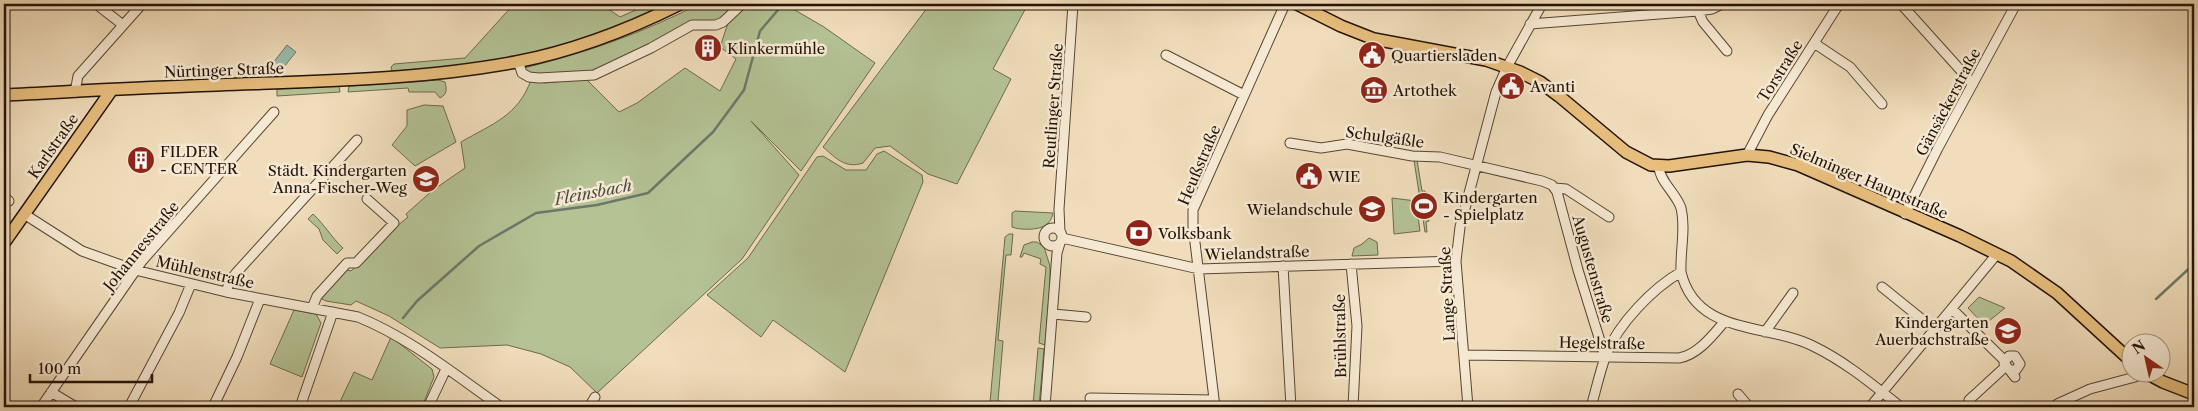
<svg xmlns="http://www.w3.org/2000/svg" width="2198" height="411" font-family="'Libre Caslon Text',serif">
<rect width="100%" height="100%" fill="#f1ddbb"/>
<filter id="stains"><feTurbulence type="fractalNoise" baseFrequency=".004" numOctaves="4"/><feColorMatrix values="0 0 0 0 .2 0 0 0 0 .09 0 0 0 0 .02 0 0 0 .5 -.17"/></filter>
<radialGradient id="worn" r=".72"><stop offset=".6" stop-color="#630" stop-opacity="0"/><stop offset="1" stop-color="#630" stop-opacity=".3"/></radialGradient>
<path fill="#b4c294" stroke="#6c6a4d" d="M514,4H601L620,17L649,4H669C621,25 572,44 521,56C479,65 435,68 392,71L391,67L394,64L465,58Z
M699,4H737L724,17L716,21L673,32L593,72L538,77L525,71L524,68C585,53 643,33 699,4Z
M746,4H794L788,6L824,27L875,63L801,171L751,121L799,175L742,259L597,393L570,367L541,354L507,345L440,348L389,316L356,301L351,305L326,301L322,299L323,293L344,269L351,271L385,236L408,217L406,214L433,190L465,168L461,142C492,124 518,116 531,80L545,83L586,79L619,112L637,103L685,68L720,91L736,59L720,47L728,23Z
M930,4H1028L993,69L1011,79L957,184L928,174L890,146L875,148L863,163C845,169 836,158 823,147Z
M438,80L445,82C447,90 447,94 440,98L435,92H409L408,88L348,92L349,86Z
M339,86L340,92L277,96V89Z
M424,105L443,106L456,142L415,166L392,145L407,126V110Z
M884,151L922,175L923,182L845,372L773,320L761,337L707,295L748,258L817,157L823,156L846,170H866L877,154Z
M1414,160H1417L1422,191H1425L1429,221L1426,222L1427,232H1425Z
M1392,198L1416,201L1420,231L1394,234Z
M1015,211L1053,213C1052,217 1051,221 1047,224C1040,231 1019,230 1012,227V213Z
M313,214C325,225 331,237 343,248L337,254L323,240L319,229L308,219Z
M1009,234H1013L1011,255H1006L998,340L1003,341L998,401L1033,405L1038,348L1044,349L1039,407H1007L990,402L1005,237Z
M1369,238L1377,242L1378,255L1352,256L1354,248L1362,244Z
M1032,242H1037L1044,247L1050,266V285L1045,345L1039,343L1046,267L1040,264L1041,259L1024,253L1022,257H1020L1024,245Z
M1979,297L2005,308L1984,325L1968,308Z
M294,310L316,314L321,323L302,377L270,364Z
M391,337L432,369L434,377L422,407L338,406L354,372L372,380Z"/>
<path fill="#9bbcad" stroke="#6b786a" d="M287,45L296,52L279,73H265Z"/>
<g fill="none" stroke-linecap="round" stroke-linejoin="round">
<path stroke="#6b786a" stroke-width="2.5" d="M2156,299L2194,264
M403,318L417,301L479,246L536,213L597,205L648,193L713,132L744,90L760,31L783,4"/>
<g stroke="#564633" stroke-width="11">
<path id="minor" d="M96,4L123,25
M1901,4L1973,84
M1698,11L1703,22L1727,51
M1530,24L1698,11L1712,9L1722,4
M1814,43L1850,67L1882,104
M1166,55L1244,95
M518,61L522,73L529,77L539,78L594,75L651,48L692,25H716L723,22L742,4
M75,92L78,76L142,4
M1290,143L1321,148L1347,144L1412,156L1440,157L1542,181L1552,185L1557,192L1578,270L1605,357
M1747,155L1768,115L1839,4
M1555,188L1566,189L1609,217
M4,197L9,201
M24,214L82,251L135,270L226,292L358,317C410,338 455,375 501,407
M1905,214L1938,148L2016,4
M1044 237a9 9 0 1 1 18 0a9 9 0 1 1-18 0Z
M1060,232L1059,209L1073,4
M1062,238L1199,269L1456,261
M1351,264L1357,326L1353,407
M1283,266L1291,407
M1681,272C1696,336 1768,323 1813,346C1846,362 1873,385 1901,407
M1882,287L1934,329
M226,292L230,281L236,273L357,140
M312,308L317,296L347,263H356L394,223L367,199
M1952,309L2005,361
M1053,314L1086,317
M1765,332L1793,293
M1464,355L1679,358C1698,355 1713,335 1725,321
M2010,370H2016L2020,364L2015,356H2009L2004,363L2015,377
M51,392L76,407
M1738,394L1749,407
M1090,398L1214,400
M1969,400L2005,367
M2057,404L2090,389L2135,377L2140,374
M41,407L142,261L274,112
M129,407L179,313L191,284
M213,407L237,357L260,299
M300,407L333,312
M428,407L446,369
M589,407L595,397
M1045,407L1057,253L1060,243
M1215,407L1193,226V210L1285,4
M1468,407L1456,261L1460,227L1496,92L1507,67L1542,4
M1591,407C1596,390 1600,371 1606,355C1618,324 1653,288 1681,272C1680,251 1686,229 1681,208C1676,193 1660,182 1659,167
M1870,407L1997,254"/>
</g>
<g stroke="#231306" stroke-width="14">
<path id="major" d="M1297,4L1341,26L1374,39L1486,60L1520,72L1540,82L1559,96L1626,152L1651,165L1669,166L1747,155L1769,157L1798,165L1960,236L2011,261L2057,293L2130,360
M4,95C65,92 127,88 189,86C298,81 408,82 516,62C573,51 628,30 680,4
M4,243L111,91
M2148,374L2163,382L2194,394"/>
</g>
<use href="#minor" stroke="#f6e9d3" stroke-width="9"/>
<use href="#major" stroke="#e8be7e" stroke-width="11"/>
</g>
<defs>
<g id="building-disc" transform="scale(1.4375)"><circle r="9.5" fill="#8f2418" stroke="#f6e9d3"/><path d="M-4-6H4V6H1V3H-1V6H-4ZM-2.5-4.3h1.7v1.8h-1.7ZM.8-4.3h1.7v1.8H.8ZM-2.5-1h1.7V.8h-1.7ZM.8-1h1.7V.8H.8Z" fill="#fff"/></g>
<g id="civic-disc" transform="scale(1.4375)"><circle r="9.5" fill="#8f2418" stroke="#f6e9d3"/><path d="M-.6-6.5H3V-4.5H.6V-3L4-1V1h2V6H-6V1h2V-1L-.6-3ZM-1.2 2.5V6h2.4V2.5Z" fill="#fff"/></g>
<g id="museum-disc" transform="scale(1.4375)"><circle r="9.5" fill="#8f2418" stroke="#f6e9d3"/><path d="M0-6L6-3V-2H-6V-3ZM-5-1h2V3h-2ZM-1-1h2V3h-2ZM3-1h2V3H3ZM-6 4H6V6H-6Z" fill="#fff"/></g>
<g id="school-disc" transform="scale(1.4375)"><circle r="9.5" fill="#8f2418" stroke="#f6e9d3"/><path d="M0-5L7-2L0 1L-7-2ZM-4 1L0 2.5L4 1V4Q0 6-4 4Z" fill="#fff"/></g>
<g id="stadium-disc" transform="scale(1.4375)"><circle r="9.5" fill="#8f2418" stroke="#f6e9d3"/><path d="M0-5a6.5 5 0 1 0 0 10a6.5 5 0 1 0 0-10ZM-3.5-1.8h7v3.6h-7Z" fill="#fff"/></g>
<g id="bank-disc" transform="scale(1.4375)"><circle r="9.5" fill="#8f2418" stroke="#f6e9d3"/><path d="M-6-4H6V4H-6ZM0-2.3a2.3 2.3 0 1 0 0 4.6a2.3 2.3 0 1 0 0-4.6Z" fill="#fff"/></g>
</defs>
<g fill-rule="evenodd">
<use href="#building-disc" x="708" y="48"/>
<use href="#civic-disc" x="1372" y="55"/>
<use href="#civic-disc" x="1511" y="86"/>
<use href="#museum-disc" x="1374" y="90"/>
<use href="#building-disc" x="141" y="160"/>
<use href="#civic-disc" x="1309" y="176"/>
<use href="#school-disc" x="426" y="179"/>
<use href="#stadium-disc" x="1424" y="206"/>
<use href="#school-disc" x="1372" y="209"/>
<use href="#bank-disc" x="1139" y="233"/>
<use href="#school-disc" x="2008" y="331"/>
</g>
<g text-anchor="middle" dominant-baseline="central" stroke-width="5" stroke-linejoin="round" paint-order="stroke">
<g font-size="15" fill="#231306" stroke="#f6e9d3" text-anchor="start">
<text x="727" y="48">Klinkermühle</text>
<text x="1391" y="55">Quartiersladen</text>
<text x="1530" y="86">Avanti</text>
<text x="1393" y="90">Artothek</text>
<text x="160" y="151">FILDER<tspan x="160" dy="17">- CENTER</tspan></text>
<text x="407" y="170" text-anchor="end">Städt. Kindergarten<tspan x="407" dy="17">Anna-Fischer-Weg</tspan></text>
<text x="1328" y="176">WIE</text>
<text x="1443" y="197">Kindergarten<tspan x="1443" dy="17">- Spielplatz</tspan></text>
<text x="1353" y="209" text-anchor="end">Wielandschule</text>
<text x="1158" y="233">Volksbank</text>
<text x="1989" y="322" text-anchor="end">Kindergarten<tspan x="1989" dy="17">Auerbachstraße</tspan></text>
</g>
<g font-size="15" fill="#231306" stroke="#f6e9d3">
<text transform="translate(224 70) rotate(-2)">Nürtinger Straße</text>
<text transform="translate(1780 71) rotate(-58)">Torstraße</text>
<text transform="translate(1948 102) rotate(-62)">Gänsäckerstraße</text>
<text transform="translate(1053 106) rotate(-86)">Reutlinger Straße</text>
<text transform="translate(1385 137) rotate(8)">Schulgäßle</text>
<text transform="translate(53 146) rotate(-55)">Karlstraße</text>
<text transform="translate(1199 165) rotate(-67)">Heußstraße</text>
<text transform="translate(1869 181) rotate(23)">Sielminger Hauptstraße</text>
<text transform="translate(141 246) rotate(-51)">Johannesstraße</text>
<text transform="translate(1257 253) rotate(-2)">Wielandstraße</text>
<text transform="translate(1593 269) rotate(74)">Augustenstraße</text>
<text transform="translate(205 272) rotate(13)">Mühlenstraße</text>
<text transform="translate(1447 294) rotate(-93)">Lange Straße</text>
<text transform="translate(1340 336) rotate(-91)">Brühlstraße</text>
<text transform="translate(1602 343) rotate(1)">Hegelstraße</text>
</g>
<g font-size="16" font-style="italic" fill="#4d4e40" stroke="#f6e9d3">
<text transform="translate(593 192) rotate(-11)">Fleinsbach</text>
</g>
</g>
<rect width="2198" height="411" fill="none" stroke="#f1ddbb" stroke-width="20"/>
<rect x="5" y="5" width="2188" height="401" fill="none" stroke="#231306" stroke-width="2.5"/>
<rect x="10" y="10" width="2178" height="391" fill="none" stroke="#231306"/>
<g transform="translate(2146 358) rotate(326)"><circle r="24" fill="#f6e9d3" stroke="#a29381"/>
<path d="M0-4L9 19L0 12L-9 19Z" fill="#8f2418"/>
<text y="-8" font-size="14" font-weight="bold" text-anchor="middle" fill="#231306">N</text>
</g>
<path d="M30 374v8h122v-8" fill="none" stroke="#231306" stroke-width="2.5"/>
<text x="38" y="374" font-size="15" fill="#231306" stroke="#f6e9d3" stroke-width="4" paint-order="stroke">100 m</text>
<rect width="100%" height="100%" filter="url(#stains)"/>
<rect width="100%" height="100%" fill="url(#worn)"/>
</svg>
